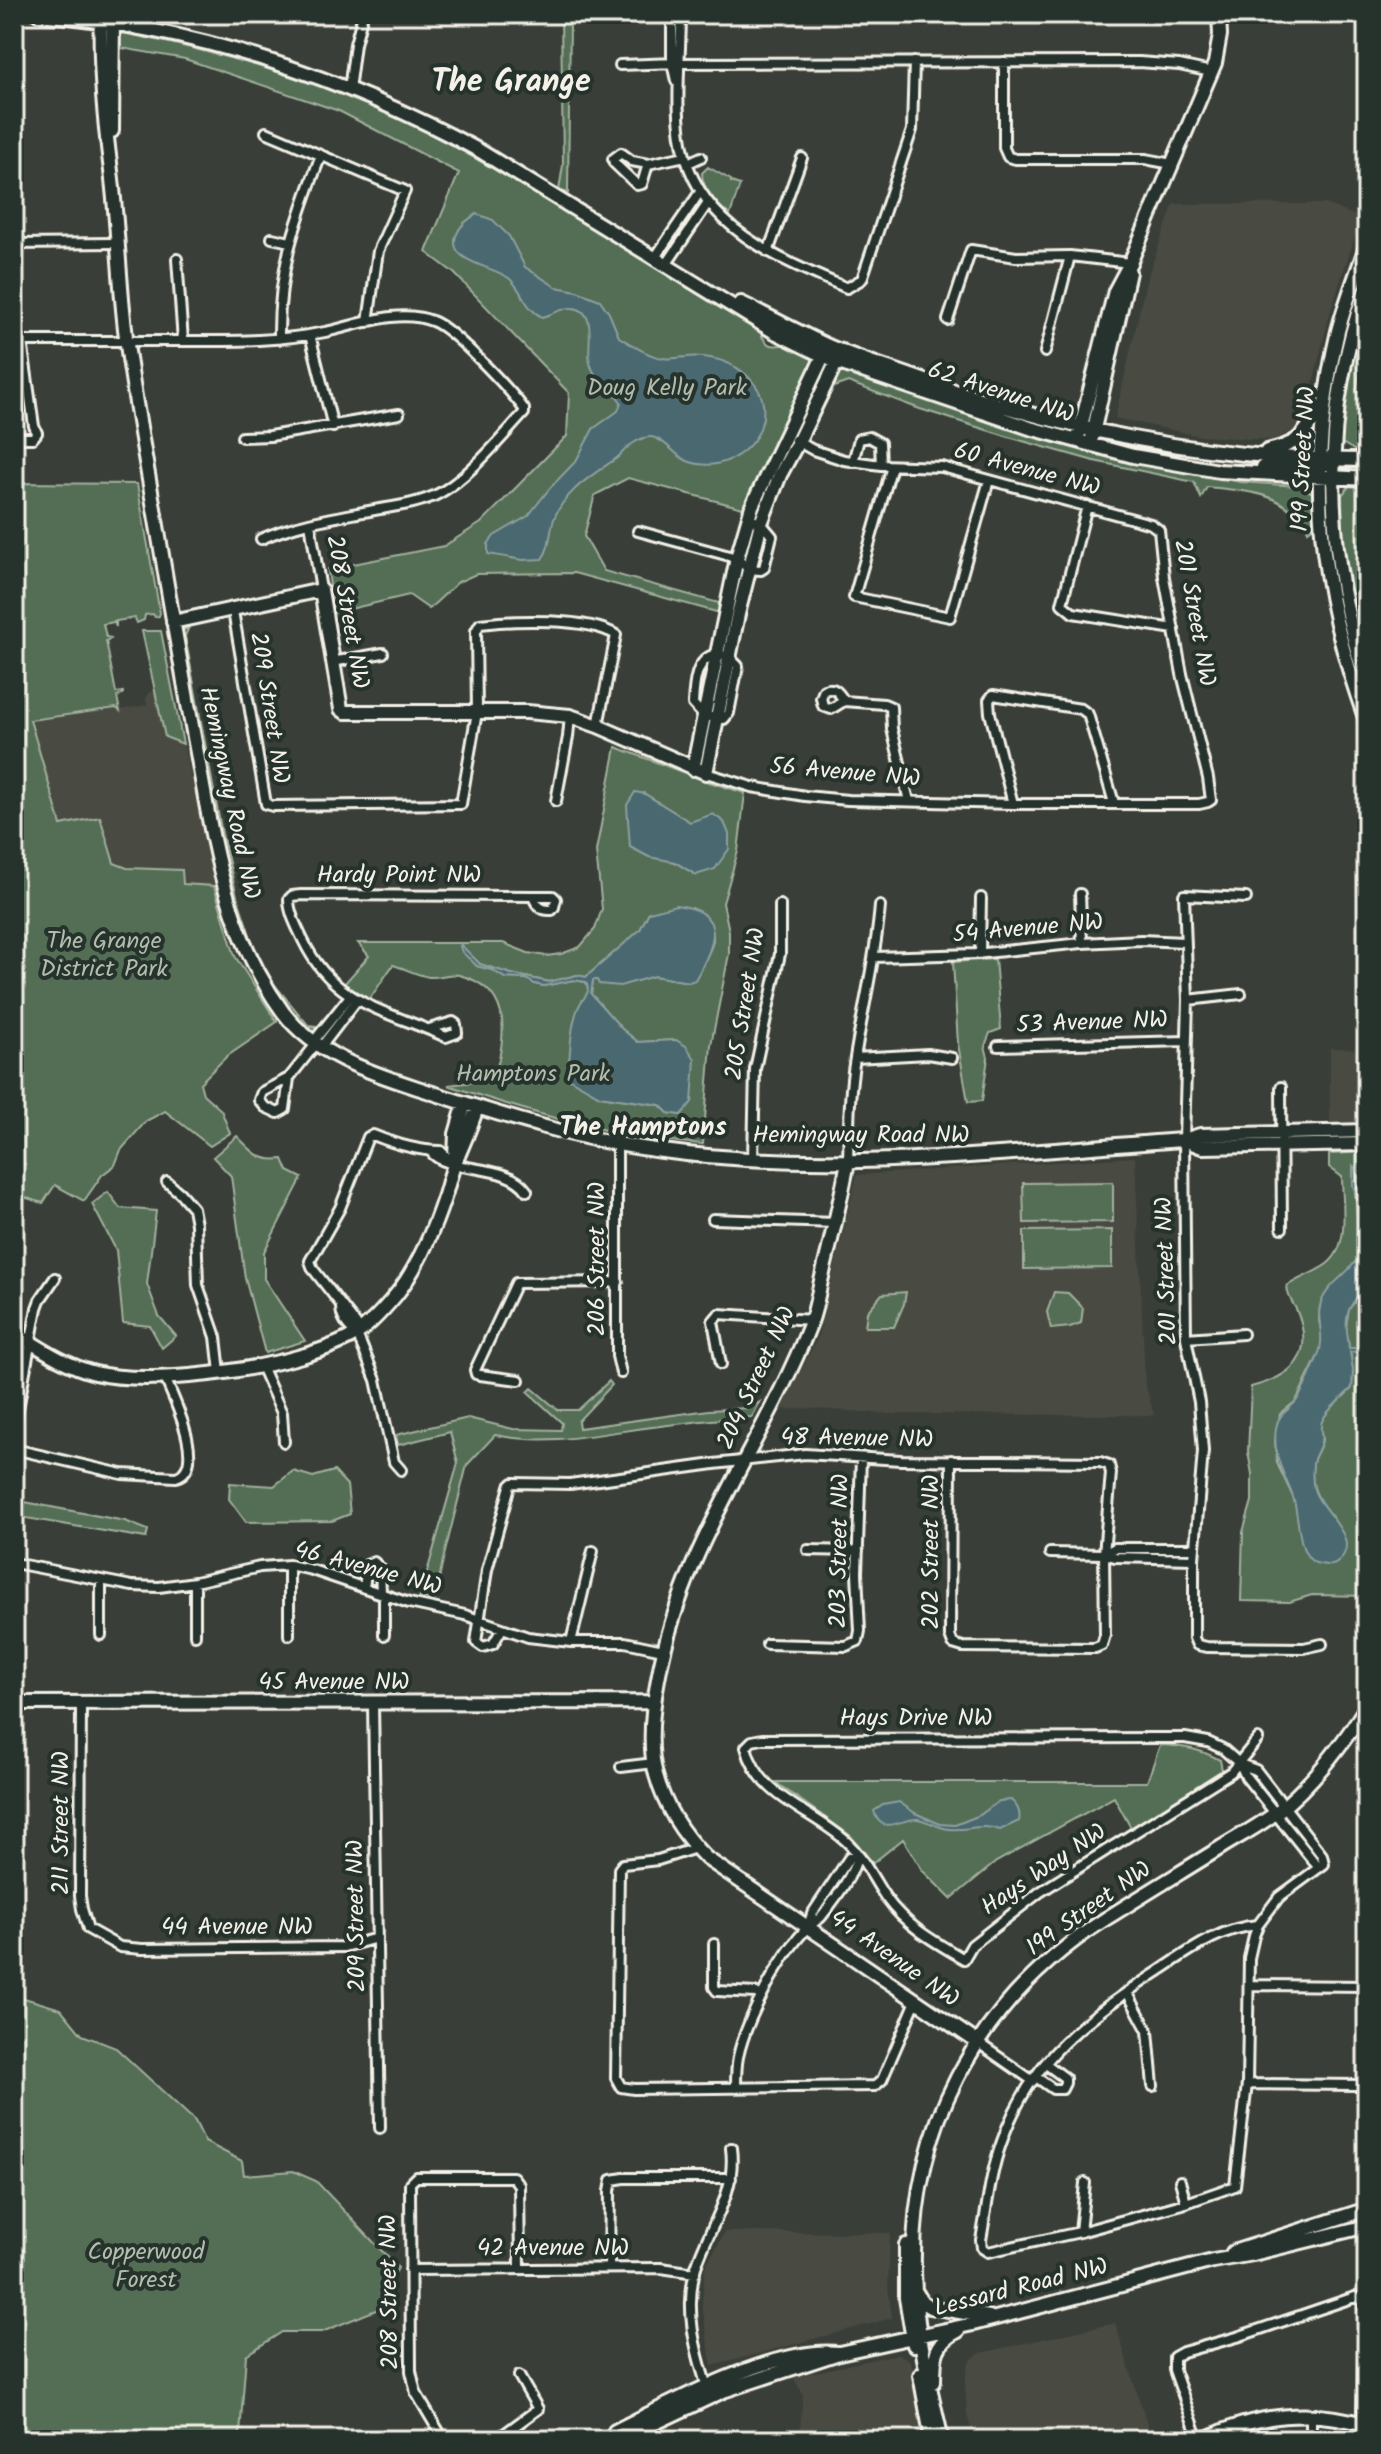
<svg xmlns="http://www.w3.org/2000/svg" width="1381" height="2454" font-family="Kalam,sans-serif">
<rect width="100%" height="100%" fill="#393f38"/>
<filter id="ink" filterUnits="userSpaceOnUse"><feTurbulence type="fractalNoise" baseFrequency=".0125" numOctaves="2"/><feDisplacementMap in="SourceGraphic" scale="16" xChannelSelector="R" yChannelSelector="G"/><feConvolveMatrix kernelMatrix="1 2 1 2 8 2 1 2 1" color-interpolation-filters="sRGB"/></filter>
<g filter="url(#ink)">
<path fill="#494b43" d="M1174,204H1325L1361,218L1330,313L1305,416L1294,430L1273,440L1200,436L1115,418L1147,278Z
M156,691L165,737L183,744L213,868L214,886L183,884L127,868L114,863L61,825L30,720L116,708L120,710L147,705L146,699L150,692Z
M1330,1048L1367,1049V1123L1330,1122Z
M1135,1157L1145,1383L1154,1415L893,1414L804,1408L781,1410L818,1337L857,1175Z
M725,2232L890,2233L888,2288L892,2318L712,2366L702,2305L705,2267Z
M1115,2323L1152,2440H974L967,2414L965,2382L968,2365L974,2357L981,2353Z
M898,2354L909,2360L913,2369L926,2440H799L803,2394L793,2377Z"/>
<path fill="#526e55" stroke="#a3b09e" stroke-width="2" fill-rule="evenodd" d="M561,14H579L570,22L568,193L559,190L563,165Z
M119,32C219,52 317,79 409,123C464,150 515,182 567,213C631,252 695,291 759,330C770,355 775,341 792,346C800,349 809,355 817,359L778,444L765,463L743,508L628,478L595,495L584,536L604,571L722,604L720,613L574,573L476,574L458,582L429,609L409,595L333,613L328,569L444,546L481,523L567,436L569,393L454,273L426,252L459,173L339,111L185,59L121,48Z
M708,167L731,180V182L740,185L730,215C717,205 702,189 702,173Z
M1357,329L1364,331L1365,341L1356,391L1366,392L1367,450H1354L1342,443L1340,423Z
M848,370L1180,470L1240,482L1298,486L1313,493L1315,526L1308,531C1306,524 1303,521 1297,516C1273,490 1240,491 1207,487L1201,498L1194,482L1094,461L1012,438L920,409L848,382L834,387L840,371Z
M14,483L137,484L160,613L159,616L155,617L153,614L145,615L144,620L137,623L135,618L116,621V627L114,622L103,624L106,637L111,638L106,641L116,693L123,692V694L117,697L120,711L116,708L30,720L61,825L100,817L114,863L127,868L182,870L183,884L214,886L235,956L277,1022L226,1057L200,1083L203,1094L221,1110L230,1133L210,1146L165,1111L146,1121L121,1150L115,1165L102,1175L84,1201L55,1185L43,1203L14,1194V1170L25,1164L14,1155Z
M1367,483V667L1351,607L1349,575L1343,544L1342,495L1351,484Z
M189,627L185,636L222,834L237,896L256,953L269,978L308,1025L317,1026L315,1028C301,1027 292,1013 283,1002C236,939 223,861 209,785C199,735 190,685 181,635L182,631Z
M142,631H161L183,744L165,737Z
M616,747L706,781L745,793L738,851L723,903L729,931V954L711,1045L703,1144C614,1138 531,1113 448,1085L473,1082L496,1071C507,1031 510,988 459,975C449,973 439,978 429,977C417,975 404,968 393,965L369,1000L344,984L369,956L358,943H503L528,953L546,956L561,954L580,947L595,929L602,909L596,851ZM645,794L690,822L696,875L675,862ZM692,908C730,931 709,954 689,982L654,976L642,978L593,980L591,994L622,1029L638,1042L676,1040C688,1068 703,1089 681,1115L668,1113L660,1105L600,1096L571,1079L568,1063L588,995V988L586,982L573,980L544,986L535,984L527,979L505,978L492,970L477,966L460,946L480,964L511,974L550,982L577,975L586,977L640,930L649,912Z
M995,959L1001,1029L990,1033L985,1046L988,1057L982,1101L968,1102L958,1044L953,962Z
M237,1136C253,1152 259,1162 283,1159L288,1171L302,1178L264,1252V1279L305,1341L265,1353L245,1278L231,1176L213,1157Z
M1367,1152V1348L1349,1349L1346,1326L1349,1309L1362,1293L1360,1265L1362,1244L1360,1238L1359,1191L1355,1184L1353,1167C1355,1199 1360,1231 1358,1264L1355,1262L1320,1306L1319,1321L1323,1338L1320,1352L1296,1401L1280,1414L1275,1441L1277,1463L1294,1499L1304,1550L1334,1519C1319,1503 1309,1487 1313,1463C1314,1455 1322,1447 1322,1439C1322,1432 1318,1428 1322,1421C1327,1409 1343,1398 1352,1388L1353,1370L1350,1351H1367V1596L1312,1595L1289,1602L1241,1601L1243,1532L1252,1501V1474L1248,1452L1251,1387C1294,1376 1316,1355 1296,1309C1291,1300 1288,1297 1287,1286C1300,1277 1315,1273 1327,1264C1351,1246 1342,1203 1342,1177L1329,1167V1154Z
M1113,1182V1222L1024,1223L1023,1183Z
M108,1192L120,1208L156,1211L147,1284L159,1316L176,1336L162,1348L150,1326L123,1323L116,1250L92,1204Z
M1112,1230V1268L1024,1269V1231Z
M906,1292L904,1304L894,1327H865L867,1312L882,1294Z
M1054,1292L1068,1293L1083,1308L1081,1323L1070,1327L1051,1329L1047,1312Z
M609,1381L612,1385L578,1421L579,1428L709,1410L748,1408L760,1402L752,1417C708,1419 666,1425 623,1431C578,1438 540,1444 495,1435L467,1465L443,1560L435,1600L420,1597L458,1463L450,1432L398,1445L396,1435L468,1418L513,1429L561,1430L562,1423L528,1392L532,1388L558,1410H578Z
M293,1471L313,1477L334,1471L347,1485L350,1514L332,1521L246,1522L229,1499L230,1483L274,1486Z
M14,1500L125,1521L148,1530L146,1538L14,1516Z
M1160,1745C1183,1746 1200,1749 1220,1760L1222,1770L1131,1828L1114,1797L996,1862L951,1899L923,1871L903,1839L873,1863L851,1836L775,1782H1147Z
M14,1995L61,2009L82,2035L116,2048L195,2121L205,2142L242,2161L244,2175L293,2171L316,2181L398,2268L376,2310L322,2332H282L246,2355L240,2434L233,2440H14Z"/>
<path fill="#49686f" stroke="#8d9f9f" stroke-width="2" d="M477,214L493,220L509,236L525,267L556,287L577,291L600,300L609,313L619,337C632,345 648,356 663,358C671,360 680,357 687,357C701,355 723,359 735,367C746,373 759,386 762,399C772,440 728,475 690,462C676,458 668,442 655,438C648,435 638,440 632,444C625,448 621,456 614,460C591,476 564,492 554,519C549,534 551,547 542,559L523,560L488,554V544L494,536L528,516L550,488L576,461L593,429L618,411L621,402C612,387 595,382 590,363C586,348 599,309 572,308C563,307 552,315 542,317C525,309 523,291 510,279C495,266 447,263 456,236C460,225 467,219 477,214Z
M635,792L645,794L690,822L713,814L724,822L729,834V849L715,869L696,875L675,862L649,857L630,847L627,805Z
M676,905C730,912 714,946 695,980L689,982L654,976L620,986L599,984L597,980H593L591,994L622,1029L638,1042L676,1040L686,1046L695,1059L692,1102L681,1115L668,1113L660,1105L600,1096L570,1079C568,1061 571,1020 580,1004C585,995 591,994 586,982L573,980L544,986L535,984L526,979L505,978L492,970L477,966L462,952L460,946L461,945L480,964L511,974L549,982L577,975L586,977L640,930L649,912Z
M1353,1166L1355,1167C1357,1191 1360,1214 1360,1238L1362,1244L1360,1265L1366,1269C1366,1292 1357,1293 1349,1310C1344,1322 1348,1336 1349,1348H1367V1351L1350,1352L1353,1370L1352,1388C1343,1397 1329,1408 1323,1419C1318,1427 1323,1434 1321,1442C1320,1448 1316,1453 1314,1459C1312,1466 1312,1481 1314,1489C1319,1511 1364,1538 1338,1562C1333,1567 1327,1565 1320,1564C1296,1561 1300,1516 1293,1497C1284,1473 1272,1455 1276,1428C1278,1413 1289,1411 1297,1400C1305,1388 1312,1370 1318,1356C1327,1334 1313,1317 1323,1298C1330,1283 1346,1275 1355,1262L1358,1263V1207L1356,1192L1353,1186Z
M1011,1800C1018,1806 1021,1812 1019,1821L1000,1830C980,1823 968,1831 949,1829C938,1828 929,1821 918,1819C903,1817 881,1838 874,1811L883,1805L899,1802L915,1813L940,1824L955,1825L980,1815L999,1801Z"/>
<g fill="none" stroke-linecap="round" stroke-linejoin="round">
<g stroke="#f4f1e8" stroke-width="14">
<path id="street" d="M672,14V63L676,81
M681,14C681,60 673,111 685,156C706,231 782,260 847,288L862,279L912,130L914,62
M1004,62V148L1008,157L1016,159H1145L1172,164
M620,65L676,63L1139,62L1179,65L1211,72
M349,90L355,44L363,14
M266,132L405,191L378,251L368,322
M688,163L701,157
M648,164L632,161L621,153L613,159L614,163L637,185L642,184L648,164L685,156
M272,238L290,242
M14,244L116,243
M768,252L802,158
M177,259L183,341
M654,259L700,192
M666,265L708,203
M948,320L971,250L1016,257L1070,256L1130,263
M310,335L333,427
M279,339C278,267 296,222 321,155
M14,341C69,341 124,341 179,341C229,341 276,342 325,332C359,325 398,308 432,321C453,328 510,390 524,409V413C501,438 465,482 434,496C415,504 394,507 374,510C336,517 297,523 261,539
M1045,352L1070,256
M242,437L270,436L399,414
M14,438H33L37,433L34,426L22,341
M853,462L859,439L869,437L880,443L881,465
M892,466L854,597L950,617L989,480
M1087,506L1062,604L1073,613L1174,629
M310,523L321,590
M638,531L737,558L748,569L761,570L764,568L772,536L761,523L749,519
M233,611L266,804L273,806L461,804L477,712L476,631L480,624C513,620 588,617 616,635L598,726
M716,654L729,657L738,666L729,713L724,719L704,716L693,704C694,685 695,659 716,654Z
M332,662L383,653
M844,701C839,693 835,686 824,690L821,698L823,706L831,709L844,701L884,704L891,707L892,729L909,801
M706,773L752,787L805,796L848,800L1013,804H1199L1208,802L1211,800L1208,778L1182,674L1164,577L1159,530L1151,524L942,467L881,465L844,460L813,450L795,440
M556,801L568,737L570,716
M1013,804L990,713L989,700L993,695L1081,709L1088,714L1114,803
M1080,894L1082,943
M1246,898L1184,895L1188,1000L1184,1140L1186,1338L1199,1402L1203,1451L1194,1559V1638L1197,1645L1207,1647L1304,1648L1322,1644
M980,954L981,898
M875,957L975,954L1082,943L1141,940L1184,942
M1188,1000L1241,994
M429,1029L453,1022L456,1024L457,1033L446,1037C386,1010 334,1005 303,940C297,927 289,913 289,899L292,896L301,895L533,896C536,905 541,911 552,910L554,907L556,899L553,896H533
M313,1042L350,996
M998,1046L1187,1041
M321,1047L357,1000
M855,1058L928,1054L952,1058
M289,1078L285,1109L278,1113L265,1107L259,1100L262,1092L289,1078L316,1044
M1281,1087L1282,1228
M617,1144V1356L621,1373
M431,1152C448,1174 508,1162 527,1191
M753,1159L755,1069L780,954V905
M848,1162C849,1127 849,1092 855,1058C863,1007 876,957 880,906
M167,1182L180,1193L193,1208L196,1224L198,1285L216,1337L220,1372
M713,1219L836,1223
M341,1307C341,1318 348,1327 357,1334
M1186,1338L1243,1334
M721,1364L713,1321L719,1314L812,1320
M261,1366L282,1413L284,1442
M519,1380L480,1375L476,1374L475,1370L516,1283L618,1282
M14,1430L37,1308L40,1300L55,1278
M14,1449L122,1474L176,1477C208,1468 173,1397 165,1378
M401,1470L394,1462L376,1380L357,1334L356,1324L313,1269L310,1261L340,1208L368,1137L373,1135C395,1144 419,1151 441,1151L454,1164
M808,1550L858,1551
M1050,1553L1104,1554L1115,1557L1194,1559
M1104,1554L1115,1548H1195
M14,1563L132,1586L159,1587L195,1582L260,1567L289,1565L312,1570L409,1603L465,1615L528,1637L571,1642H625L663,1650
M195,1582V1635
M364,1588L367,1565L374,1562L380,1568L381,1593
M502,1629L493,1644L483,1647L476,1642L487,1570L510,1486L513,1483L570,1484L714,1464L805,1454L901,1460L1100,1462L1109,1465L1111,1473L1104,1554L1105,1635L1102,1645L1095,1648L963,1647L953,1644L950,1636L951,1460
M101,1635V1580
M289,1635V1565
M384,1635V1595
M571,1642L593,1551
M767,1644L846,1646L858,1641L860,1631L857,1573L861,1458
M81,1703L80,1896L82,1909L88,1929L120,1947L142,1949L344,1947L377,1938
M373,1704L380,2128
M1240,1764L1246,1777L1319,1868
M621,1767L654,1763
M696,1848L658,1860L623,1864L619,1869L616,2078L621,2087L634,2089L875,2086L882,2080L916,2001
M1258,1925C1219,1928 1191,1950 1159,1971C1088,2017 1029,2059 1001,2144C990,2175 987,2208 981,2240L982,2248L988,2252L1080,2232L1186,2203L1235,2186L1247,2084L1249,1958L1254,1936L1258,1925L1279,1897L1324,1864L1322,1855L1256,1770L1240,1764L1223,1749L1208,1742L1185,1738H1159L762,1739L752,1741L746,1747C758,1797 812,1810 847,1842C864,1858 873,1879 886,1898C906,1926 935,1942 964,1959L972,1945L1040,1892L1231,1772L1258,1739
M808,1926L812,1914L849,1858L858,1854
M714,1944V1987L717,1991L756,1993L761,1996
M1249,1985L1367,1986
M1127,1992L1148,2031L1153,2086
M977,2042L1033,2081
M1036,2077L1053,2089H1062L1065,2083V2078L1046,2064
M1247,2084L1359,2085
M736,2088C736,2077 736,2067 738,2057C746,2019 780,1956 807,1928C811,1924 817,1921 821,1917C835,1899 854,1875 858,1854
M1180,2181L1186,2203
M1080,2232L1085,2183
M609,2267L610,2191L612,2180L624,2178H731
M410,2270L661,2268L695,2273
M708,2390C695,2350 684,2308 696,2267C709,2226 737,2194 731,2148
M1311,2415V2432
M444,2440L416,2393L411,2371L410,2183L416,2177H513L519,2185L520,2268
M496,2440L538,2409L519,2376
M1199,2440L1174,2370V2357L1183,2352L1237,2337L1355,2297L1362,2300L1365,2311L1362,2423"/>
</g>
<g stroke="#f4f1e8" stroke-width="18">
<path id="secondary" d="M38,14C191,27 345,77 480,151L773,331L836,362L1030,428L1133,456L1219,471L1367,479
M101,14C99,67 104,118 111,171C118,226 119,282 126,337C137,418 153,499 166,579C176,637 186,695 197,753C214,847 226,933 283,1012C319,1060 382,1076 436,1094C507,1117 581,1140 655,1150C832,1175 1008,1152 1184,1140L1200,1135L1367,1131
M112,131L113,14
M1367,244C1357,273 1346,301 1338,331C1305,471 1318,590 1367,723
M1367,286C1320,414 1324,555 1367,683
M741,303C770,317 799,332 828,346C856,358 886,367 914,377C1064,431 1207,460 1367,460
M1079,434L1115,291L1130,263L1215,63L1220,35L1219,14
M1092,438L1129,272
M1267,451C1308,442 1301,432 1324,405
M1263,467H1312L1328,463
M173,622L321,590L341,709L345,712H527L570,716L598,726L706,773L738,614L761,523L780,475L798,442L842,351
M693,769L737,558L752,506L825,352
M1184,1140L1202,1147L1367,1144
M455,1157L456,1134L465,1103
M848,1162C840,1202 831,1241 821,1281C818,1294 816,1309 811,1322C763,1446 682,1544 658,1679C652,1710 648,1745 656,1775C665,1808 682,1834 706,1858L977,2042
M14,1332C40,1348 66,1366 95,1373C155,1388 303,1367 356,1334C370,1325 384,1309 395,1296C417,1269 433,1231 444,1198C448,1187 450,1174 455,1163C463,1144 471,1127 477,1107
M14,1703L653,1702
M906,2245V2298L914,2345
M1233,2252L1367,2209
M916,2292L922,2302L930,2307L989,2317
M920,2375L932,2440
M934,2382C934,2357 934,2343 958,2331
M610,2440L615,2431C671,2403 776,2346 838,2353
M613,2440L621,2439L723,2391L839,2353L973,2324L1213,2261L1253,2254L1367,2226
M942,2440C931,2391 918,2341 915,2291C904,2134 975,2002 1107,1918C1145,1894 1183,1871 1220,1848C1239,1836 1259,1826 1277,1812C1313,1784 1342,1745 1367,1706
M1204,2440C1254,2414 1312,2408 1367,2425"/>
</g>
<use href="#street" stroke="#26332d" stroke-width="8"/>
<use href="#secondary" stroke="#26332d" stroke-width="12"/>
</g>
</g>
<g text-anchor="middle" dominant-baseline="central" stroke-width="8" stroke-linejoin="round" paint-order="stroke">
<g font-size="24" fill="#b3bdad" stroke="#26332d">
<text x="667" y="388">Doug Kelly Park</text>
<text x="104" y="941">The Grange<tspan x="104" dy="28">District Park</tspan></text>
<text x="533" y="1074">Hamptons Park</text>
<text x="146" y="2252">Copperwood<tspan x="146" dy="28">Forest</tspan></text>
</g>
<g font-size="24" fill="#f4f1e8" stroke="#26332d">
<text transform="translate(1001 393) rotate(18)">62 Avenue NW</text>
<text transform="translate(1304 459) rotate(-87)">199 Street NW</text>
<text transform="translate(1027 470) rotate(15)">60 Avenue NW</text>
<text transform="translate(347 612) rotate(80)">208 Street NW</text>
<text transform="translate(1194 613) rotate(80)">201 Street NW</text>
<text transform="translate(269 708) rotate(81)">209 Street NW</text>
<text transform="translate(845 773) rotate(5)">56 Avenue NW</text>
<text transform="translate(229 793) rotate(78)">Hemingway Road NW</text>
<text x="399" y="875">Hardy Point NW</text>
<text transform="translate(1028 929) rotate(-5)">54 Avenue NW</text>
<text transform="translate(746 1004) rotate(-81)">205 Street NW</text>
<text transform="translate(1092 1023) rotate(-2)">53 Avenue NW</text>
<text x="861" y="1135">Hemingway Road NW</text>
<text transform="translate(597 1259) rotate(-90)">206 Street NW</text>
<text transform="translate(1167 1271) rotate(-92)">201 Street NW</text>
<text transform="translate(757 1378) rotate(-65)">204 Street NW</text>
<text transform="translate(857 1439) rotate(1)">48 Avenue NW</text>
<text transform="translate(840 1551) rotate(-89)">203 Street NW</text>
<text transform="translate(931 1552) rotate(-90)">202 Street NW</text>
<text transform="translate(368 1569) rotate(15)">46 Avenue NW</text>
<text x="334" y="1682">45 Avenue NW</text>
<text x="916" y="1718">Hays Drive NW</text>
<text transform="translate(61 1823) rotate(-90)">211 Street NW</text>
<text transform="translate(1044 1870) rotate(-34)">Hays Way NW</text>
<text transform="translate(1089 1909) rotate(-35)">199 Street NW</text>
<text transform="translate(357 1916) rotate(-91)">209 Street NW</text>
<text x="237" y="1927">44 Avenue NW</text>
<text transform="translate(894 1959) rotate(35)">44 Avenue NW</text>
<text x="553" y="2248">42 Avenue NW</text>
<text transform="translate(1021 2288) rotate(-14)">Lessard Road NW</text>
<text transform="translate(390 2292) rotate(-91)">208 Street NW</text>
</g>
<g font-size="26" font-weight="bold" fill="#f4f1e8" stroke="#26332d">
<text x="643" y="1128">The Hamptons</text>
</g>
<g font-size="32" font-weight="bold" fill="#f4f1e8" stroke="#26332d">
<text x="511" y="82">The Grange</text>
</g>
</g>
<rect width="1381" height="2454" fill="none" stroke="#26332d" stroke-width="48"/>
<rect x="24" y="24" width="1333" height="2406" fill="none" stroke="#f4f1e8" stroke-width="3" filter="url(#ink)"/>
</svg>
